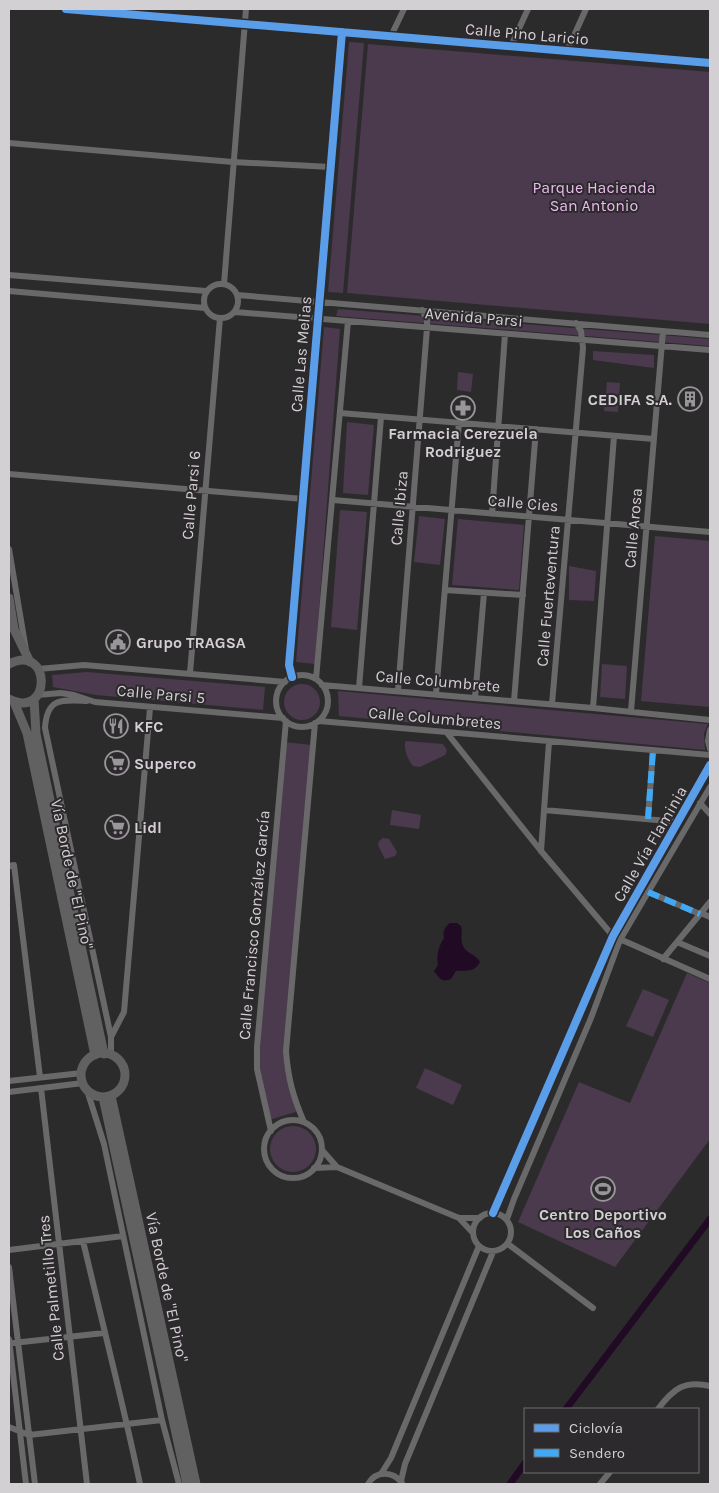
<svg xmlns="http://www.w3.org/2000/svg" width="719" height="1493" font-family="Karla,sans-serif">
<rect width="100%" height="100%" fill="#2c2b2c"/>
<path fill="#4b394d" d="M349,42L364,43L343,293L328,292Z
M368,44L710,72V324L347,293Z
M338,309L710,339V346L336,316Z
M324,327L340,329L315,664L296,662Z
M593,351L654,355V368L593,360Z
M458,372L473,374L471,392L457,390Z
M607,382L620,383L618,412L604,411Z
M347,422L374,425L368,495L343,493Z
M340,510L367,512L357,630L331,627Z
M419,516L445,519L440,565L414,562Z
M458,519L524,525L519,590L452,585Z
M655,536L710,541V707L641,701Z
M569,566L596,571L594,601L569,600Z
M602,664L627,666L625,699L600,697Z
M87,672L265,687L263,710L96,695L53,687L52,675Z
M284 702a18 18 0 1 1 36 0a18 18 0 1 1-36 0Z
M338,691L708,724L704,733L705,750L339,716Z
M406,741L443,744L447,750L446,753L445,755L420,767L413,766C408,760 404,750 405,742Z
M283,742L313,745L286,1051L299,1111L269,1120L257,1069Z
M392,810L421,815L419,829L390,825Z
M383,838L389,839L397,852L395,856L385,859L378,845L379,841Z
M687,973L710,983V1139L615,1267L518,1222L579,1082L630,1103Z
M643,989L669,1000L653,1037L626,1026Z
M425,1068L462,1085L453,1105L416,1088Z
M270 1149a23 23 0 1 1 46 0a23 23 0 1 1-46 0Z"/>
<path fill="#210b24" d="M450,923H457L461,926C463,933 460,940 463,946C467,954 476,954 480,962C474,973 467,970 456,971L451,979C442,983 439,978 434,971L438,965C436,956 439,945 444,938C442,933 445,926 450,923Z"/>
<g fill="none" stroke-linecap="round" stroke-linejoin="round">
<path stroke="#210b24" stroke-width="7" d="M566,1409L710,1219
M510,1484L525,1463"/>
<path stroke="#6a696a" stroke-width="6" d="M66,9L710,63
M391,36L404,9
M511,46L528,9
M567,51L586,9
M9,143L233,162L331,167
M9,275L206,291
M204 301a17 17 0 1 1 34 0a17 17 0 1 1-34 0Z
M224,284L246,9
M9,291L205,308
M237,295L710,335
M235,312L710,350
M340,413L654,439
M9,474L303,499
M333,500L710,532
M492,514L505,334
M9,549L26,650
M445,590L523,595
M38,669L84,665L285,682
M190,673L220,318
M276 701a26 26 0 1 1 52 0a26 26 0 1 1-52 0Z
M292,677L289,665L342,32
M316,679L348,321
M322,685L593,708L710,720
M359,688L381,417
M398,691L427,328V319L422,310
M436,694L459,422
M37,695L61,693L74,695L95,702L283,718
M475,698L484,593
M87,701C62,700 47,697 45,728L111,1037V1055
M514,701L536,429
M552,704L583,348L581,331L576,323
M593,708L614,436
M631,711L663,331
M319,721L710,755
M710,730L708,741L710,749
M447,733L541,851L613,936L710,979
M700,803L710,814
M544,810L679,822
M648,819L653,750
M541,851L549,742
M9,866L14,865L40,1077
M648,892L700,914
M701,913L710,917
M677,942L710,956
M663,959L710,902
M111,1037L124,1012L150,708
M9,1081L82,1073
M41,1088L87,1484
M87,1090L104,1144L162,1420L179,1484
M9,1092L83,1083
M264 1149a29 29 0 1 1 58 0a29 29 0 1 1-58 0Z
M304,1122C293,1097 288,1078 286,1051L315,723
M271,1131L257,1069V1047L286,721
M322,1150L337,1167
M314,1168L337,1167L459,1218H480
M473 1232a19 19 0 1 1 38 0a19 19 0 1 1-38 0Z
M493,1213L613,936L710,765
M459,1218L473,1233
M507,1219L514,1199L591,1018L620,940L710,787
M83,1241C102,1322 123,1403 140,1484
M508,1244L593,1308
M9,1250L123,1236
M9,1267L35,1484
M9,1339L26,1484
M13,1343L104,1333
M658,1409C673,1389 684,1380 710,1386
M9,1427L29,1435L162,1420
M381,1474L391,1458L479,1246
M401,1481L405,1464L493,1252
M368,1484C376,1470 393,1471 402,1483
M600,1484L610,1472"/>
<path stroke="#626162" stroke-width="9" d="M9,598L14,629L30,662
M9,664C52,642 52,721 9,699
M34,699L36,734L104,1054
M14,702L27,733L95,1055
M81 1075a22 22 0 1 1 44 0a22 22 0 1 1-44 0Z
M111,1096L196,1484
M103,1097L187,1484"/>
<path stroke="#3fa9f5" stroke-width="6" stroke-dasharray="12 6" stroke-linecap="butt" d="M648,819L653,750
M648,892L700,914"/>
<g stroke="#2d2a2d" stroke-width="11">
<path id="cycleway" d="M66,9L710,63
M292,677L289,665L342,32
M493,1213L613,936L710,765"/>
</g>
<use href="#cycleway" stroke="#5a9eea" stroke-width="8"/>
</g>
<defs>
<g id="building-ring" transform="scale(1.25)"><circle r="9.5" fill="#2d2a2d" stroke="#999699" stroke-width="1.5"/><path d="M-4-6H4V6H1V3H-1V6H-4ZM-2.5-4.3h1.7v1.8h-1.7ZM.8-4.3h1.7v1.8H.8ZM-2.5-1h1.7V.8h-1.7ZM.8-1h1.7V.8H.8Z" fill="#999699"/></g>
<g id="pharmacy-ring" transform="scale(1.25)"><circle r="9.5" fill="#2d2a2d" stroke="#999699" stroke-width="1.5"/><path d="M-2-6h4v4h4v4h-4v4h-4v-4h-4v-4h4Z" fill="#999699"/></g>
<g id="civic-ring" transform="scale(1.25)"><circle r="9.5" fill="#2d2a2d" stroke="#999699" stroke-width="1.5"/><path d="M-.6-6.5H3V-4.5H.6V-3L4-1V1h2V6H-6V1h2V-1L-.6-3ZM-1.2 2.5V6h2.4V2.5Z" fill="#999699"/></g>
<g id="restaurant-ring" transform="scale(1.25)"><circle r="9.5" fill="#2d2a2d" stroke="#999699" stroke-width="1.5"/><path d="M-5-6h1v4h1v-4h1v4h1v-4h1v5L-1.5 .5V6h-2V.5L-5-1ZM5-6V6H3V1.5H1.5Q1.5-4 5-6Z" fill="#999699"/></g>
<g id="supermarket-ring" transform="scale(1.25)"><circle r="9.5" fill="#2d2a2d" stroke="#999699" stroke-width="1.5"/><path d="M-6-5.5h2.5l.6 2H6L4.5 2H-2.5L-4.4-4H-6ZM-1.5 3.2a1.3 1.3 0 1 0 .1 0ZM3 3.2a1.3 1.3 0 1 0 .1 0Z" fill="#999699"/></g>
<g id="stadium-ring" transform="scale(1.25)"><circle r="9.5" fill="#2d2a2d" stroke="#999699" stroke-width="1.5"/><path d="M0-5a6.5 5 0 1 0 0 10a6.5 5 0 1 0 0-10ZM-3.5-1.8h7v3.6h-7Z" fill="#999699"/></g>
</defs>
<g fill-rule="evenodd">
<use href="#building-ring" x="690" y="399"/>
<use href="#pharmacy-ring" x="463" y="408"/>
<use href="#civic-ring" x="118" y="642"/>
<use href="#restaurant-ring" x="116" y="726"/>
<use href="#supermarket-ring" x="117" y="763"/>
<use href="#supermarket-ring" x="117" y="827"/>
<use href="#stadium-ring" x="603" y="1189"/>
</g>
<g text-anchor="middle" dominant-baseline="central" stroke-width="4" stroke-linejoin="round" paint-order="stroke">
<g font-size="16" fill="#d3d0d3" stroke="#2d2a2d">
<text transform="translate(527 34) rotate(5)">Calle Pino Laricio</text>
<text transform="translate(474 317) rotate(5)">Avenida Parsi</text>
<text transform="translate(301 354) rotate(-85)">Calle Las Melias</text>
<text transform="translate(191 495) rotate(-85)">Calle Parsi 6</text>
<text transform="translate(523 503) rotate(5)">Calle Cies</text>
<text transform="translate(399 508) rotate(-85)">Calle Ibiza</text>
<text transform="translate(633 528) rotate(-85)">Calle Arosa</text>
<text transform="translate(548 596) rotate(-85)">Calle Fuerteventura</text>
<text transform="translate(438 681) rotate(5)">Calle Columbrete</text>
<text transform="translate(161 694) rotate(5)">Calle Parsi 5</text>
<text transform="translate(435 718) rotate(5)">Calle Columbretes</text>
<text transform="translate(650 844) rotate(-60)">Calle Vía Flaminia</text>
<text transform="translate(72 874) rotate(78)">Vía Borde de "El Pino"</text>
<text transform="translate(254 925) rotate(-85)">Calle Francisco González García</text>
<text transform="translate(167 1287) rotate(78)">Vía Borde de "El Pino"</text>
<text transform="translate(51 1288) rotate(-96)">Calle Palmetillo Tres</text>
</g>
<g font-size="16" fill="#ebbaef" stroke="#2d2a2d">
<text x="594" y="187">Parque Hacienda<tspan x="594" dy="18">San Antonio</tspan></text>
</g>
<g font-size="16" font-weight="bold" fill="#d3d0d3" stroke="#2d2a2d" text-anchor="start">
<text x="672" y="399" text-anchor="end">CEDIFA S.A.</text>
<text x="463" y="433" text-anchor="middle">Farmacia Cerezuela<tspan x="463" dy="18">Rodriguez</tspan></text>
<text x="136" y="642">Grupo TRAGSA</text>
<text x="134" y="726">KFC</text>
<text x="134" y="763">Superco</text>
<text x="134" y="827">Lidl</text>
<text x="603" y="1214" text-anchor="middle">Centro Deportivo<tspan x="603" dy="18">Los Caños</tspan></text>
</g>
</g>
<rect width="719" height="1493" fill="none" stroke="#d3d0d3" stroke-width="20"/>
<rect x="524" y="1408" width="175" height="65" fill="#2d2a2d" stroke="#6f6c6f"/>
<rect x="534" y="1424" width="25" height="8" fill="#5a9eea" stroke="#6f6c6f"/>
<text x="569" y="1433" font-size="15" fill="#d3d0d3">Ciclovía</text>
<rect x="534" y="1449" width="25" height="8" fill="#3fa9f5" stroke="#6f6c6f"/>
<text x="569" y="1458" font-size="15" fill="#d3d0d3">Sendero</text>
</svg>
